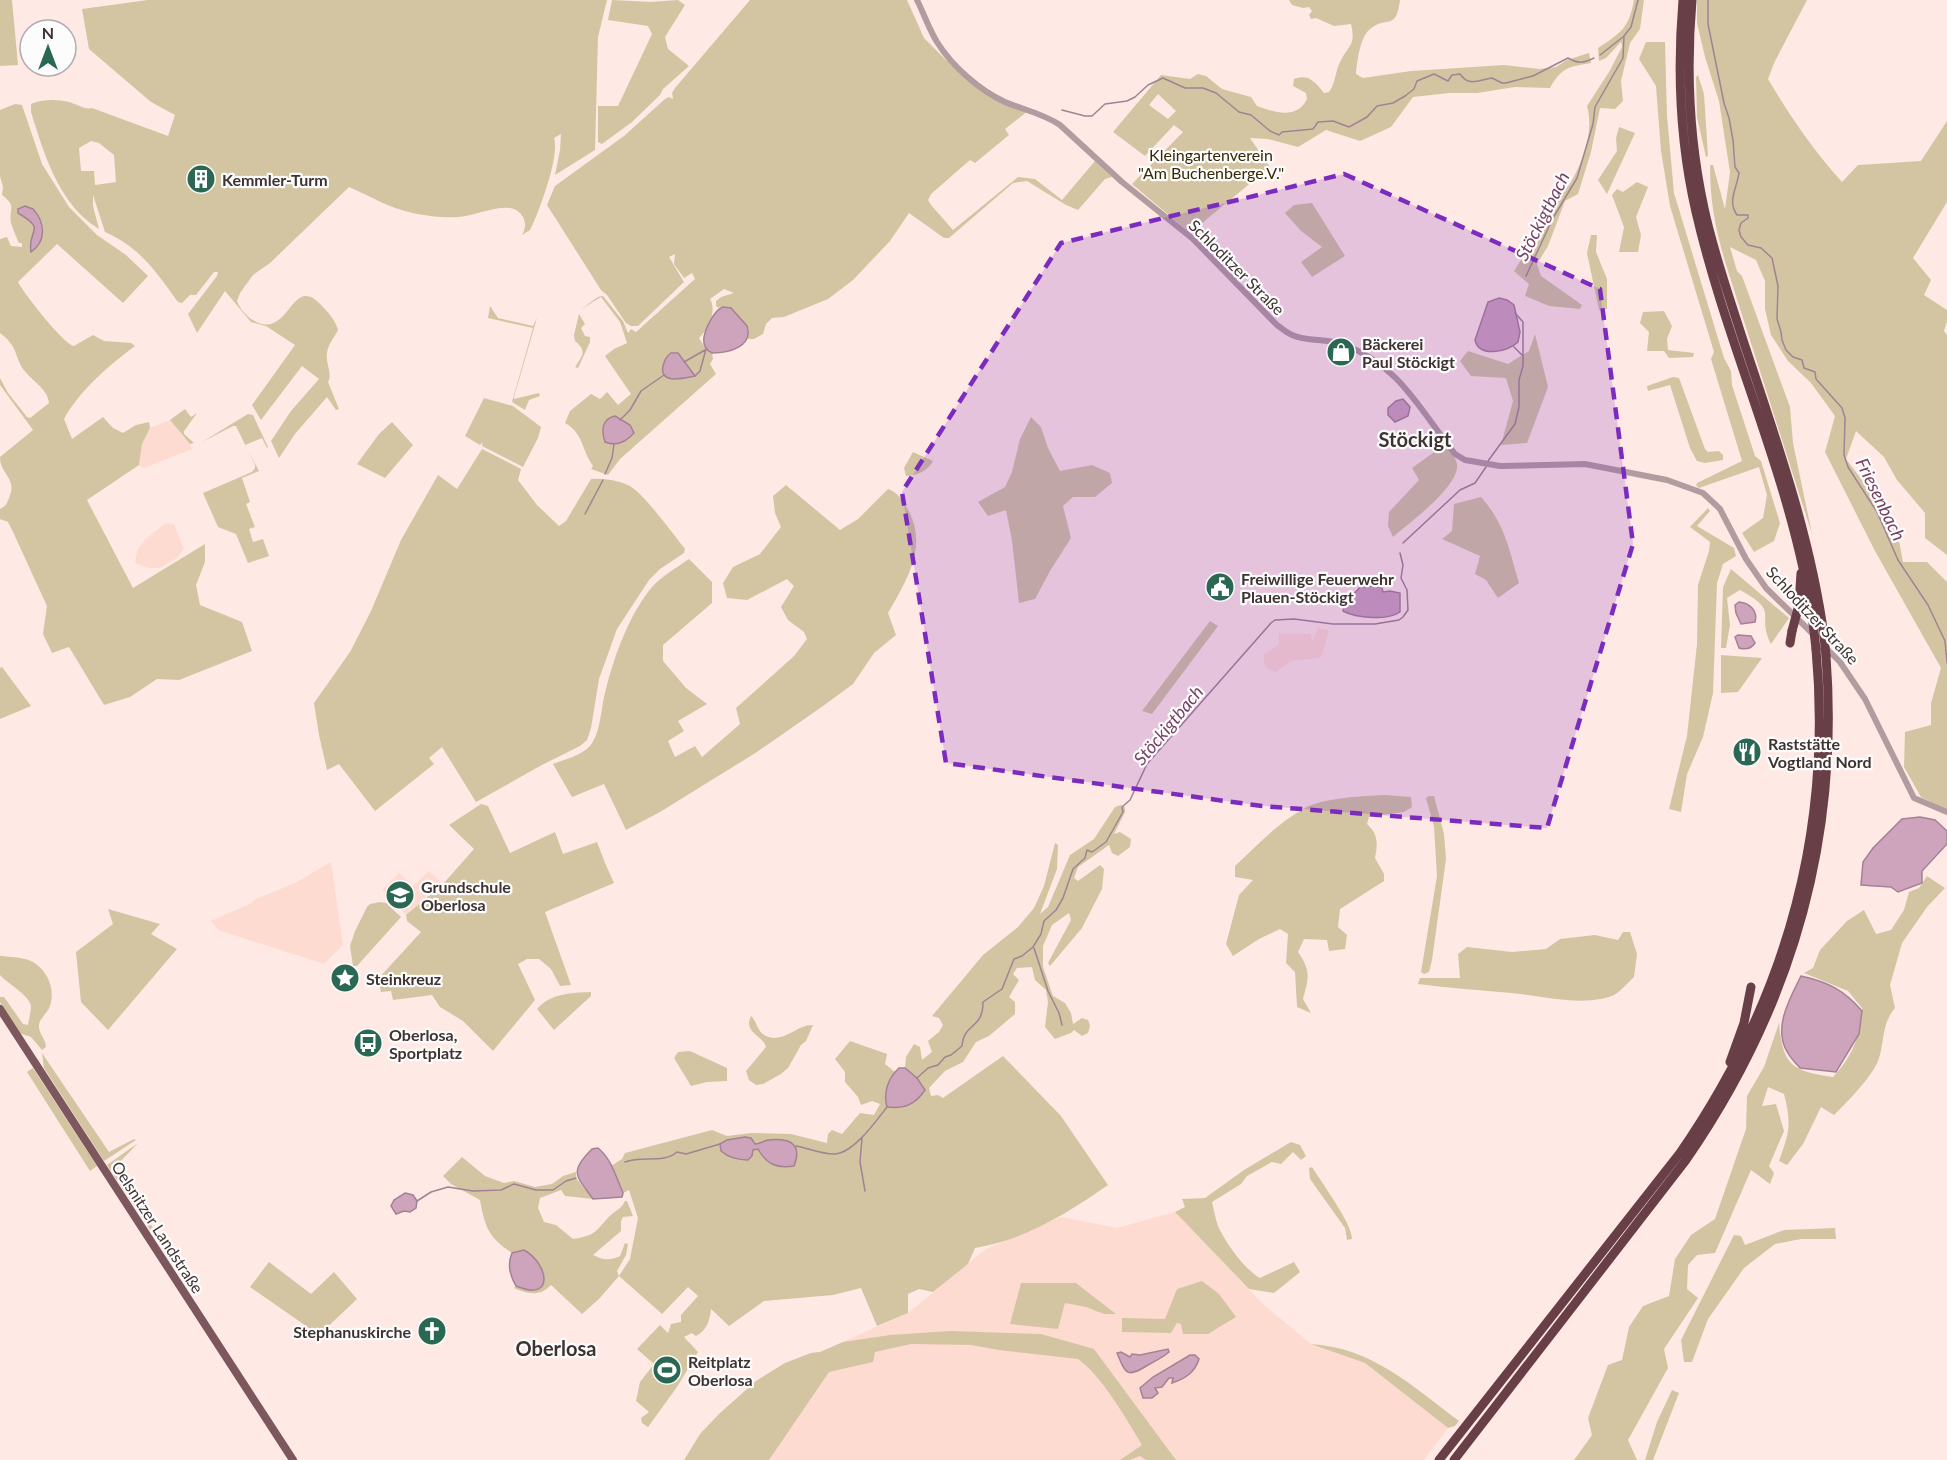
<svg xmlns="http://www.w3.org/2000/svg" width="1947" height="1460" font-family="Lato,sans-serif">
<rect width="100%" height="100%" fill="#ffe9e4"/>
<path fill="#fedbd1" d="M170,420L184,438L188,439L192,449L144,468L142,467L139,465L142,443L150,428Z
M166,523L174,524L184,549L177,558L160,568H149L135,563L137,551L145,539Z
M1318,628L1329,630L1322,654L1319,658L1291,661L1275,672L1268,669L1264,663V654L1279,645V634H1311L1312,642Z
M331,862L343,945L324,964L218,930L211,921L252,903L254,900L295,883Z
M429,871L443,884L406,915L382,890L399,873L413,886Z
M1175,1212L1264,1305L1311,1344L1332,1350L1365,1363L1448,1428L1424,1460H721L719,1414L756,1381L785,1363L811,1353L820,1352L908,1313L986,1249L1061,1217L1117,1228Z"/>
<path fill="#d3c5a2" fill-rule="evenodd" d="M0,0H12L18,65L0,66Z
M148,0H607L598,37L595,150L555,175L560,150L561,134L554,138C560,156 539,212 530,230L522,235C528,225 525,214 514,209C501,204 473,216 459,217C443,218 424,216 409,212C389,208 368,195 349,187L270,263L253,275L240,293L237,301C242,315 262,332 277,321C294,310 299,280 323,307C329,313 336,322 338,330C334,338 328,344 327,353C325,363 333,373 328,382L339,409L336,410L327,397L295,434L279,458L271,441L291,411L319,379L302,366L261,420L252,405L295,345L266,326L251,322L225,291L197,333L188,314L217,276L218,272H214L196,295H190L182,303L178,302C156,272 141,248 105,232L93,195V206L99,229C59,205 44,154 31,112V104C41,99 58,99 69,102C77,104 84,110 92,108L168,136L175,115L151,102L89,49L82,9ZM91,141L99,143L114,155L116,182L95,185L94,171H81L79,148Z
M612,0L651,2L678,0L685,5L665,37L668,49L689,66L663,89L660,95L632,122L602,144L598,142V106H618L652,34L648,26L608,20Z
M750,0H907L924,38L947,61L948,60L972,83L1028,111L1005,129L1009,135L975,163L970,160L931,194L928,200L931,205L953,230L1018,177L1035,179L1062,200L1095,161L1112,177L1105,179L1078,210L1066,205L1027,181L1013,183L949,238H944L909,213L890,241L853,280L828,299L784,317L772,318L766,324L763,334L754,339H748L749,329L723,307L719,308L716,306V301L721,297L734,293L724,289L710,299C717,311 709,328 699,338L706,349L712,353L713,359L710,364L716,374L620,459L608,475L591,469L593,466C581,449 584,434 565,423L570,411L591,394L600,399L607,392L618,405L631,394L605,356L614,349L627,343L620,322L601,297L580,310L589,326L580,310L598,297L603,296L623,321L628,333L631,329L636,332L695,279L692,273L684,278L674,264L675,254L669,257L684,282L638,326H631L626,323L607,295L601,290L547,205L555,186L624,136L665,99L669,97L673,99L672,93L675,88ZM678,353L694,375V376C683,378 674,381 664,375ZM615,416L634,433C626,441 619,445 608,443C599,429 605,427 615,416Z
M1289,0H1400C1396,32 1387,15 1370,29C1360,37 1357,62 1356,74L1363,78L1411,71L1504,65L1539,69L1556,67L1567,60L1589,53L1591,63C1568,67 1562,67 1550,88L1515,87L1477,93H1449L1413,97L1391,127L1360,141L1326,130L1298,147L1268,139L1250,138L1270,167L1190,233L1132,184L1183,132L1174,125L1145,156L1113,132L1161,75L1190,79L1198,74L1206,76L1222,89L1251,97L1257,106C1274,112 1297,120 1307,99L1306,93L1293,86L1294,79C1309,73 1316,83 1324,93L1329,92C1336,83 1335,70 1341,60C1349,45 1356,45 1351,24L1334,26L1316,18L1311,19L1309,15L1312,11L1309,7L1303,8L1292,5ZM1158,94L1176,111L1168,119L1149,105Z
M1634,0H1644L1640,29L1630,43L1621,81L1623,101L1615,109L1600,108L1591,152L1578,194L1565,201L1548,246L1537,264L1541,276L1582,305L1580,309L1549,306L1525,296L1529,284L1514,271L1521,260L1529,259L1550,217L1552,202C1558,196 1567,189 1571,182C1584,159 1594,131 1587,106L1609,72L1622,47L1621,42L1606,58L1599,61L1598,48C1621,33 1629,28 1634,0Z
M1697,0H1807L1775,61L1768,79C1790,116 1813,150 1842,182L1858,165L1921,161L1947,121V202L1913,258L1931,280L1924,295L1947,310V321L1944,331L1947,335V555L1925,538V513L1897,480L1884,457L1856,431L1846,459L1880,504L1898,535L1903,562H1927L1947,582V810L1921,797L1904,767L1905,732L1931,725V703L1941,668L1875,551L1825,452L1835,416L1811,383L1788,361L1771,335L1765,309V281L1756,260L1730,247L1737,271L1742,276L1790,407L1793,443L1812,534L1727,268C1716,232 1710,204 1710,165H1713L1725,209L1730,172L1719,101L1705,57L1697,23Z
M1646,42H1665L1667,116L1674,193L1724,358L1731,371L1732,385L1755,456L1761,461L1780,523L1774,541L1754,552L1742,533L1763,518L1767,495L1759,467L1699,488L1696,485L1697,483L1742,461L1711,359L1714,352L1670,206L1661,151L1656,86L1639,59Z
M1698,75L1704,94L1708,156L1706,157L1697,117L1696,77Z
M15,104L22,105L42,164L69,207L97,235L126,255L148,276L123,303L57,244L18,282C23,292 63,344 74,346L93,335L104,341L131,343L135,346C108,366 80,390 64,419L72,439L103,417L113,428L123,433L136,425L149,422L150,428L142,444L139,465L87,500L133,588L205,544V562L196,585L200,605L242,622L252,651L179,680L157,679L130,697L104,705L69,647L52,653L43,634L47,606L13,532L8,522L0,519V509C6,506 7,504 9,498C18,478 0,475 0,457L33,430L0,385V378L8,393L27,417L30,418L49,403C48,389 31,380 23,369C13,352 18,347 0,333V239L7,237L11,246L22,247V243H19C16,237 13,229 11,223C8,209 18,207 2,195L3,187L0,176V110ZM18,209L42,223L43,230L39,243L30,248L35,228L28,218L18,213Z
M1619,127L1635,133L1607,194L1598,180L1617,151L1616,138Z
M1637,182L1648,187L1636,217L1641,235L1638,252H1619L1624,227L1612,195L1617,189L1623,192Z
M1312,203L1345,256L1312,277L1301,262L1322,247L1301,231L1285,213L1294,205Z
M1591,235H1597L1596,252L1607,279V309L1599,310L1587,253Z
M490,306L498,318L533,326L537,318L514,397V399L539,393L540,396L529,400L525,410L512,402L533,328L488,318Z
M1664,311L1672,326L1667,339L1668,350L1694,353L1693,357L1669,358L1664,351H1647L1649,332L1640,323L1643,312Z
M579,314L585,324L581,328L585,336L590,337V342L578,368L575,367C583,355 587,351 575,341L574,335Z
M1535,334L1548,387L1527,443L1501,445L1513,401L1506,378L1471,376L1460,361L1468,351L1508,364L1529,351Z
M1673,377L1679,378L1705,449L1708,452L1719,451L1723,455V460L1705,463L1697,461L1690,448L1670,385L1648,391L1647,386Z
M484,398L513,406L541,427L538,438L523,467L482,446L483,442L480,445L465,436Z
M185,409L191,417L197,413L184,431V434L194,443L190,444L170,420Z
M248,414L253,415L268,447L267,448L262,438L245,445L259,471L242,478L250,502L246,504L255,527L249,529L253,542L263,539L269,556L248,563L236,534L218,527L203,493L252,472L255,468V465L236,426H233L202,442Z
M1031,417L1041,427L1048,448L1060,471L1092,465L1110,473L1112,483L1095,497H1073L1063,506L1071,538L1050,571L1035,599L1019,603L1012,541L1006,510L988,516L978,502L1005,487L1012,472L1020,439Z
M392,422L413,445L385,478L357,464L379,434Z
M1444,445C1449,451 1456,457 1457,464C1460,486 1409,523 1393,537L1388,526L1389,512L1419,480L1412,468Z
M482,449L521,469L518,480L537,505L559,526L566,521L591,479C604,478 616,480 628,485C643,492 673,534 685,549L684,553L660,569L649,580L617,629L599,679L591,728L587,740L580,746L540,766L476,802L442,747L429,758L434,764L375,811L339,764L327,770L319,735L314,703L350,652L371,611L401,540L438,475L457,489Z
M913,452L933,461C929,470 916,476 906,476L904,468Z
M786,485L840,530L858,519L888,489C899,493 901,499 907,508C929,545 907,580 888,613L896,635L874,653L853,684L823,706L757,752L660,812L626,830L604,784L572,797L553,764C565,759 581,756 590,746C600,734 601,711 604,697C612,661 628,616 652,587C662,576 676,568 689,559L712,582V603L663,645V661L686,688L707,704L678,721L684,731L668,741L675,757L695,746L702,757L740,724L736,708L794,656L807,639L804,632L788,620L781,607L794,586L787,579L747,600L727,598L723,583L733,567L760,554L781,527L775,513L773,496Z
M1481,497C1505,524 1509,549 1519,583L1498,598L1486,580L1475,574L1480,556L1442,539L1452,531L1454,504Z
M1708,508L1710,511L1697,526L1734,548L1736,556L1723,564L1717,583L1713,693L1703,737L1687,774L1681,812L1669,809L1687,736L1697,644L1698,585L1709,551L1710,542L1690,527Z
M1731,569L1789,618L1771,644C1755,614 1782,613 1740,590L1727,598L1730,625L1726,648H1721L1723,587Z
M1210,621L1218,626L1152,714L1142,711Z
M1721,655L1762,658L1738,692L1721,693Z
M2,667L31,706L0,719V668Z
M1385,795L1411,797L1412,807L1404,812L1369,817L1367,824C1378,834 1378,843 1375,858L1384,874V881L1340,909L1338,927L1347,935L1345,949L1329,951L1327,940L1304,939L1298,952C1311,971 1309,977 1303,999L1311,1013L1297,1007L1295,972L1286,963L1288,934L1280,929L1259,939L1233,956L1226,944L1239,895L1253,880L1235,877V866C1256,846 1277,824 1303,809C1321,798 1363,796 1385,795Z
M1429,796H1434L1444,834L1446,859L1432,960L1429,972L1424,974L1421,972L1437,876L1434,827L1426,798Z
M481,804L488,806L510,853L555,832L563,854L597,842L605,863L614,883L545,912L571,985L560,986L551,969L539,959H527L518,964L535,1000L493,1051L463,1021L440,1007L432,995L393,1000L391,991L381,992L378,979L421,932L407,921L406,915L443,884L474,849L449,825Z
M1121,805L1125,807V812L1114,834L1120,832L1131,839L1130,847L1118,856L1112,853L1109,845L1078,867L1074,878L1078,881L1100,865L1104,869L1102,889L1082,928L1050,966L1048,963L1071,920L1069,913L1052,925L1043,946V967L1053,996L1065,1003L1071,1013L1073,1024L1082,1018L1088,1020L1090,1026L1088,1033L1082,1036L1074,1030L1071,1033L1055,1039L1045,1027L1048,1002L1046,990L1035,980L1032,967L1017,968L1013,974L1019,980L1009,997L1015,1002V1014L989,1036L976,1042L963,1062L945,1071L929,1088L931,1096L938,1095L943,1098L1003,1056L1061,1116L1108,1185C1066,1214 1027,1239 975,1248L968,1264L933,1292L919,1289L908,1294V1313L877,1326L861,1288L833,1295L764,1301L729,1326L711,1309C710,1319 707,1331 696,1336L692,1333L684,1337L698,1352L677,1387L648,1427L642,1423L641,1418L649,1412L636,1401L640,1382L654,1364L637,1349L660,1325L668,1333L671,1324L681,1322V1315L698,1296L688,1287L662,1314L619,1276L599,1299L582,1314L551,1285C540,1297 527,1294 514,1288L516,1286L524,1290L516,1252L512,1253C488,1237 485,1227 480,1200L451,1184L443,1176L462,1157L485,1176L504,1183L514,1181L535,1187L552,1184L563,1176L576,1172V1178L593,1199L565,1196L561,1190L540,1198L538,1208L544,1222L556,1225L573,1239C599,1235 595,1230 612,1214C618,1209 621,1209 625,1201H627L633,1216L623,1217L621,1221V1231L593,1255C603,1260 609,1261 620,1256L625,1243L628,1244L626,1255L617,1271L619,1276L630,1259L638,1218L629,1190L623,1193L611,1166L622,1159L625,1153L712,1130L727,1136L751,1133L791,1134L827,1143L828,1134L832,1130L842,1134L860,1113L874,1115L880,1104L872,1101L861,1105L858,1097L845,1082V1072L835,1059L850,1041L887,1054L885,1064L895,1072L888,1083L885,1100L917,1078L905,1068L906,1057L914,1044L920,1047L922,1060L932,1052L928,1041L939,1032L943,1025L939,1018L932,1016L983,955L1018,927L1034,908L1044,886L1055,843L1058,845L1057,869L1040,914L1048,907L1070,855L1094,839L1115,807Z
M1927,876L1945,888L1927,907L1902,943L1890,985L1895,1008C1881,1024 1885,1043 1878,1061C1871,1078 1847,1102 1834,1115L1821,1107L1803,1144L1787,1165L1779,1161C1789,1133 1792,1125 1784,1094L1768,1087L1762,1106L1776,1104L1784,1131L1769,1166L1774,1173L1770,1184L1751,1170L1715,1253L1697,1255L1688,1265L1687,1289L1698,1298L1664,1349L1668,1368L1628,1440L1637,1460H1574L1592,1435L1588,1418L1608,1365L1622,1360L1629,1327L1643,1306L1669,1296L1675,1259L1691,1235L1715,1219L1746,1129L1747,1096L1764,1067L1779,1023C1783,1066 1792,1071 1833,1077C1852,1057 1861,1036 1862,1008L1848,991L1804,973L1813,968L1820,950L1847,921L1864,910L1876,934L1891,930L1904,910L1909,892L1919,888Z
M380,902L386,903L401,917L357,966H353L350,946L355,931L367,907L370,904Z
M108,909L160,924L151,934L177,949L108,1030L81,1002L76,952L113,924Z
M1623,932H1630L1637,954L1634,977C1627,983 1618,995 1609,997C1579,1006 1542,996 1511,993C1480,990 1449,988 1418,984L1420,978H1460L1458,954L1467,947L1512,952L1546,949L1560,939L1595,935L1618,940Z
M0,956C11,957 28,957 36,964C49,974 55,990 50,1006C47,1014 39,1019 39,1025C38,1033 46,1039 46,1047L42,1050L31,1037L19,1033L0,1002V997H4L23,1024L28,1025C29,1019 31,1011 31,1006C29,995 8,984 0,975Z
M591,992V996L554,1030L537,1009C551,993 571,993 591,992Z
M751,1016C757,1021 757,1032 766,1036C784,1044 797,1024 813,1025L806,1041L801,1045L788,1068L781,1074L763,1084L756,1085L749,1080L746,1071L766,1047C762,1034 743,1033 751,1016Z
M690,1051L727,1068V1081L707,1082L691,1086L674,1058L678,1052Z
M42,1053L109,1152L134,1139L136,1140L104,1161L44,1068Z
M33,1068L97,1166L90,1171L27,1072Z
M1291,1142L1300,1145L1306,1156L1301,1160L1293,1152L1281,1164L1272,1162L1247,1176L1241,1184L1212,1202C1214,1210 1215,1218 1218,1226C1225,1242 1244,1269 1260,1278L1294,1262L1300,1272L1274,1293L1249,1289L1175,1212L1185,1207L1182,1199L1205,1198L1244,1170Z
M138,1143L119,1163L117,1170L153,1228L150,1230L107,1165Z
M1312,1167C1321,1182 1352,1223 1352,1239L1347,1240L1345,1228L1310,1179L1309,1168Z
M1835,1228L1836,1239H1801L1775,1244L1744,1268L1708,1319L1692,1362H1684L1681,1340L1734,1235L1741,1236L1745,1245L1784,1230Z
M269,1262L311,1294L334,1272L357,1299L319,1335L250,1287Z
M1202,1281L1219,1294L1236,1317L1208,1334H1183L1181,1324L1177,1323L1171,1333L1122,1332V1318L1165,1319L1177,1289Z
M1021,1283H1076L1116,1314H1104L1086,1307L1065,1303L1058,1329L1010,1324Z
M950,1331L1041,1334L1094,1349L1176,1460H1146L1140,1456L1130,1460H1120L1142,1445C1127,1420 1102,1376 1078,1359L999,1350L971,1345L911,1344L875,1352L873,1362L829,1372L769,1460H684L700,1434L719,1414L756,1381L785,1363L811,1353L820,1352L843,1342L890,1335Z
M1311,1344C1373,1348 1412,1386 1459,1421L1455,1426L1448,1428L1365,1363Z
M1672,1390L1679,1393L1653,1460H1645L1657,1422Z"/>
<path fill="#cea4bd" stroke="#a38293" stroke-width="1.5" d="M25,206L33,209C45,222 47,241 31,252C27,228 48,231 18,213V209Z
M1499,298L1507,300L1514,305L1520,332L1518,342C1508,352 1479,358 1475,340L1488,302Z
M723,307L731,308L747,326C754,347 728,353 712,353C709,351 706,350 705,346C700,336 713,311 723,307Z
M671,353H678L695,376C684,378 659,385 663,366C665,359 666,357 671,353Z
M1403,399L1410,407L1408,416L1395,422L1388,415V408L1396,401Z
M615,416L630,425L634,433C626,442 617,447 605,442C601,430 602,419 615,416Z
M1376,586L1382,588L1383,592L1390,591L1400,593V612C1387,621 1356,618 1343,611L1344,605L1360,587Z
M1739,602C1750,603 1758,611 1755,622L1741,624L1736,613L1735,605Z
M1738,635L1751,636L1755,643C1751,649 1746,650 1739,648L1735,637Z
M1920,817L1935,820L1947,831V844L1922,871V883L1898,892L1891,887L1861,885L1863,862L1873,848L1902,819Z
M1801,976C1828,982 1844,990 1862,1011L1859,1034L1836,1072L1800,1068C1796,1063 1791,1059 1788,1053C1772,1029 1790,998 1801,976Z
M899,1068H905L917,1078L925,1090C915,1105 904,1109 887,1107C883,1093 888,1078 899,1068Z
M745,1137L751,1138L755,1144C760,1144 763,1141 768,1140C789,1138 803,1143 794,1166C777,1169 766,1164 758,1149L753,1150L752,1156L748,1160C737,1160 729,1158 721,1151L720,1144L727,1140Z
M598,1148C611,1158 616,1177 623,1193L622,1197L593,1199C577,1176 568,1173 592,1149Z
M405,1193L413,1195L417,1201L416,1208L410,1212L404,1211L396,1214L391,1206L394,1200Z
M524,1250C548,1263 556,1303 516,1286C510,1275 507,1265 512,1253Z
M1168,1349L1169,1352C1162,1358 1155,1361 1148,1365C1127,1378 1126,1375 1117,1353L1121,1352L1130,1357L1132,1354L1140,1355Z
M1190,1355H1195L1199,1359C1195,1373 1184,1379 1172,1383L1173,1378H1169L1162,1387L1155,1388L1158,1393L1152,1398H1143L1140,1388L1153,1377Z"/>
<g fill="none" stroke-linecap="round" stroke-linejoin="round">
<path stroke="#a38293" stroke-width="1.5" d="M1708,0V24L1724,103L1729,118L1733,140L1735,167L1739,173C1737,188 1727,201 1737,215H1748V218L1741,223L1739,230L1741,237L1748,245L1761,248L1772,258L1778,286L1777,319L1781,332L1782,340L1786,350L1793,357L1802,360L1804,368L1815,372L1816,379L1842,408L1845,418L1844,455L1848,467L1877,512L1898,560L1928,605L1945,641L1947,663
M1600,55L1623,37
M1062,110L1085,116H1092L1105,104L1127,101L1135,97L1148,85L1163,78L1185,88H1203L1216,93L1239,112L1251,115L1270,131L1279,135L1282,132L1313,129L1318,122L1333,121L1349,127L1367,117L1377,106L1393,103L1405,96L1414,89L1417,81L1434,74L1448,81L1452,75L1460,74C1469,87 1478,80 1492,78L1502,83H1506L1533,76L1568,58C1578,64 1584,63 1594,58
M1526,276L1553,218L1577,178L1593,124L1595,107L1623,58L1624,36L1631,27L1638,0
M1514,347L1522,355
M684,362L705,350
M695,376L700,371L706,349
M620,420L630,410L641,391L664,375
M1488,461L1515,424L1519,407V380L1523,366V322L1515,313
M605,474L612,458L614,444
M585,514L603,480
M1403,543L1460,490L1475,483L1486,467
M1034,948L1048,991L1059,1013L1062,1025
M917,1078L928,1068L938,1065L945,1057L951,1055L962,1046C964,1022 983,1030 983,1002L1002,989L1014,959L1022,956L1033,947L1041,934L1044,921L1056,910L1063,898L1073,869L1085,858L1087,850L1092,852L1106,842L1123,812L1122,807L1130,800L1147,764L1271,623L1275,620L1294,619L1333,624H1375L1399,620L1403,617L1408,610L1407,590L1401,578L1403,565L1400,553
M862,1138L860,1162L865,1191
M796,1146C808,1148 821,1154 834,1154C853,1154 876,1121 887,1107
M625,1162C642,1155 663,1164 677,1152L686,1154L720,1144
M417,1201L431,1192L448,1187L473,1191L501,1190L514,1184L536,1190H553L566,1181L576,1178"/>
<path stroke="#b29c9f" stroke-width="6" d="M917,0C924,14 929,29 937,42C952,66 979,90 1005,102C1024,110 1042,113 1060,125L1122,182L1193,239L1277,325C1281,328 1287,333 1292,335C1307,342 1326,338 1342,344C1400,365 1419,409 1455,454L1465,460L1500,466L1585,464L1667,480L1703,493L1720,509L1746,559L1766,588L1814,635
M1825,647L1840,662L1865,699L1914,798L1947,812"/>
<path stroke="#7c575d" stroke-width="8" d="M0,1009L293,1460"/>
<path stroke="#693f47" stroke-width="9" d="M1683,0C1677,71 1680,143 1696,212C1728,351 1793,481 1813,623
M1692,0C1686,70 1689,139 1704,208C1713,251 1728,293 1741,334C1774,434 1810,532 1824,636
M1799,605L1801,573
M1790,643L1792,631
M1730,1062L1744,1023L1751,987
M1439,1460L1680,1153C1785,1001 1833,834 1816,649
M1454,1460L1686,1160C1791,1008 1840,841 1826,656"/>
<path stroke="#693f47" stroke-width="9" d="M1813,623L1816,649
M1792,631L1799,605
M1824,636L1826,656"/>
</g>
<path fill="#7b2cbf" fill-opacity="0.2" stroke="#7b2cbf" stroke-width="4.5" stroke-dasharray="12 8" stroke-linejoin="round" d="M1344,174L1600,289L1633,544L1547,828L1262,806L946,763L902,492L1061,243Z"/>
<defs>
<g id="building-disc" transform="scale(1.5)"><circle r="9.5" fill="#2a6854" stroke="#fcfcfc"/><path d="M-4-6H4V6H1V3H-1V6H-4ZM-2.5-4.3h1.7v1.8h-1.7ZM.8-4.3h1.7v1.8H.8ZM-2.5-1h1.7V.8h-1.7ZM.8-1h1.7V.8H.8Z" fill="#fff"/></g>
<g id="shop-disc" transform="scale(1.5)"><circle r="9.5" fill="#2a6854" stroke="#fcfcfc"/><path d="M-5-2.5h2.3a2.7 3.5 0 0 1 5.4 0H5L5.5 6h-11ZM-1.5-2.5h3a1.5 2.3 0 0 0-3 0Z" fill="#fff"/></g>
<g id="civic-disc" transform="scale(1.5)"><circle r="9.5" fill="#2a6854" stroke="#fcfcfc"/><path d="M-.6-6.5H3V-4.5H.6V-3L4-1V1h2V6H-6V1h2V-1L-.6-3ZM-1.2 2.5V6h2.4V2.5Z" fill="#fff"/></g>
<g id="restaurant-disc" transform="scale(1.5)"><circle r="9.5" fill="#2a6854" stroke="#fcfcfc"/><path d="M-5-6h1v4h1v-4h1v4h1v-4h1v5L-1.5 .5V6h-2V.5L-5-1ZM5-6V6H3V1.5H1.5Q1.5-4 5-6Z" fill="#fff"/></g>
<g id="school-disc" transform="scale(1.5)"><circle r="9.5" fill="#2a6854" stroke="#fcfcfc"/><path d="M0-5L7-2L0 1L-7-2ZM-4 1L0 2.5L4 1V4Q0 6-4 4Z" fill="#fff"/></g>
<g id="sight-disc" transform="scale(1.5)"><circle r="9.5" fill="#2a6854" stroke="#fcfcfc"/><path d="M0-6L1.8-2.2L6-1.7L2.9 1.2L3.7 5.4L0 3.3L-3.7 5.4L-2.9 1.2L-6-1.7L-1.8-2.2Z" fill="#fff"/></g>
<g id="bus-disc" transform="scale(1.5)"><circle r="9.5" fill="#2a6854" stroke="#fcfcfc"/><path d="M-5-6H5V4H4V6H2V4H-2V6H-4V4H-5ZM-3.5-4V0h7V-4ZM-3.5 1.2v1.5H-2V1.2ZM2 1.2v1.5H3.5V1.2Z" fill="#fff"/></g>
<g id="church-disc" transform="scale(1.5)"><circle r="9.5" fill="#2a6854" stroke="#fcfcfc"/><path d="M-1.2-6h2.4v3.5h3.3v2.4h-3.3V6h-2.4V-.1h-3.3v-2.4h3.3Z" fill="#fff"/></g>
<g id="stadium-disc" transform="scale(1.5)"><circle r="9.5" fill="#2a6854" stroke="#fcfcfc"/><path d="M0-5a6.5 5 0 1 0 0 10a6.5 5 0 1 0 0-10ZM-3.5-1.8h7v3.6h-7Z" fill="#fff"/></g>
</defs>
<g fill-rule="evenodd">
<use href="#building-disc" x="201" y="179"/>
<use href="#shop-disc" x="1341" y="352"/>
<use href="#civic-disc" x="1220" y="587"/>
<use href="#restaurant-disc" x="1747" y="752"/>
<use href="#school-disc" x="400" y="895"/>
<use href="#sight-disc" x="345" y="978"/>
<use href="#bus-disc" x="368" y="1043"/>
<use href="#church-disc" x="432" y="1331"/>
<use href="#stadium-disc" x="667" y="1370"/>
</g>
<g text-anchor="middle" dominant-baseline="central" stroke-width="4.5" stroke-linejoin="round" paint-order="stroke">
<g font-size="16" fill="#352905" stroke="#fcfcfc">
<text x="1211" y="154">Kleingartenverein<tspan x="1211" dy="18">"Am Buchenberge.V."</tspan></text>
</g>
<g font-size="16" font-weight="bold" fill="#3e3331" stroke="#fcfcfc" text-anchor="start">
<text x="222" y="179">Kemmler-Turm</text>
<text x="1362" y="343">Bäckerei<tspan x="1362" dy="18">Paul Stöckigt</tspan></text>
<text x="1241" y="578">Freiwillige Feuerwehr<tspan x="1241" dy="18">Plauen-Stöckigt</tspan></text>
<text x="1768" y="743">Raststätte<tspan x="1768" dy="18">Vogtland Nord</tspan></text>
<text x="421" y="886">Grundschule<tspan x="421" dy="18">Oberlosa</tspan></text>
<text x="366" y="978">Steinkreuz</text>
<text x="389" y="1034">Oberlosa,<tspan x="389" dy="18">Sportplatz</tspan></text>
<text x="411" y="1331" text-anchor="end">Stephanuskirche</text>
<text x="688" y="1361">Reitplatz<tspan x="688" dy="18">Oberlosa</tspan></text>
</g>
<g font-size="16" fill="#3e3331" stroke="#fcfcfc">
<text transform="translate(1237 267) rotate(45)">Schloditzer Straße</text>
<text transform="translate(1813 615) rotate(47)">Schloditzer Straße</text>
<text transform="translate(158 1227) rotate(57)">Oelsnitzer Landstraße</text>
</g>
<g font-size="18" font-style="italic" fill="#774164" stroke="#fcfcfc">
<text transform="translate(1542 216) rotate(-63)">Stöckigtbach</text>
<text transform="translate(1881 499) rotate(64)">Friesenbach</text>
<text transform="translate(1168 725) rotate(-50)">Stöckigtbach</text>
</g>
<g font-size="20" font-weight="bold" fill="#3e3331" stroke="#fcfcfc">
<text x="1415" y="439">Stöckigt</text>
<text x="556" y="1348">Oberlosa</text>
</g>
</g>
<g transform="translate(48 48)"><circle r="28" fill="#fcfcfc" stroke="#b0acab" stroke-width="1.5"/>
<path d="M0-4.5L10 22L0 15L-10 22Z" fill="#2a6854"/>
<text y="-9" font-size="16" font-weight="bold" text-anchor="middle" fill="#3e3331">N</text>
</g>
</svg>
